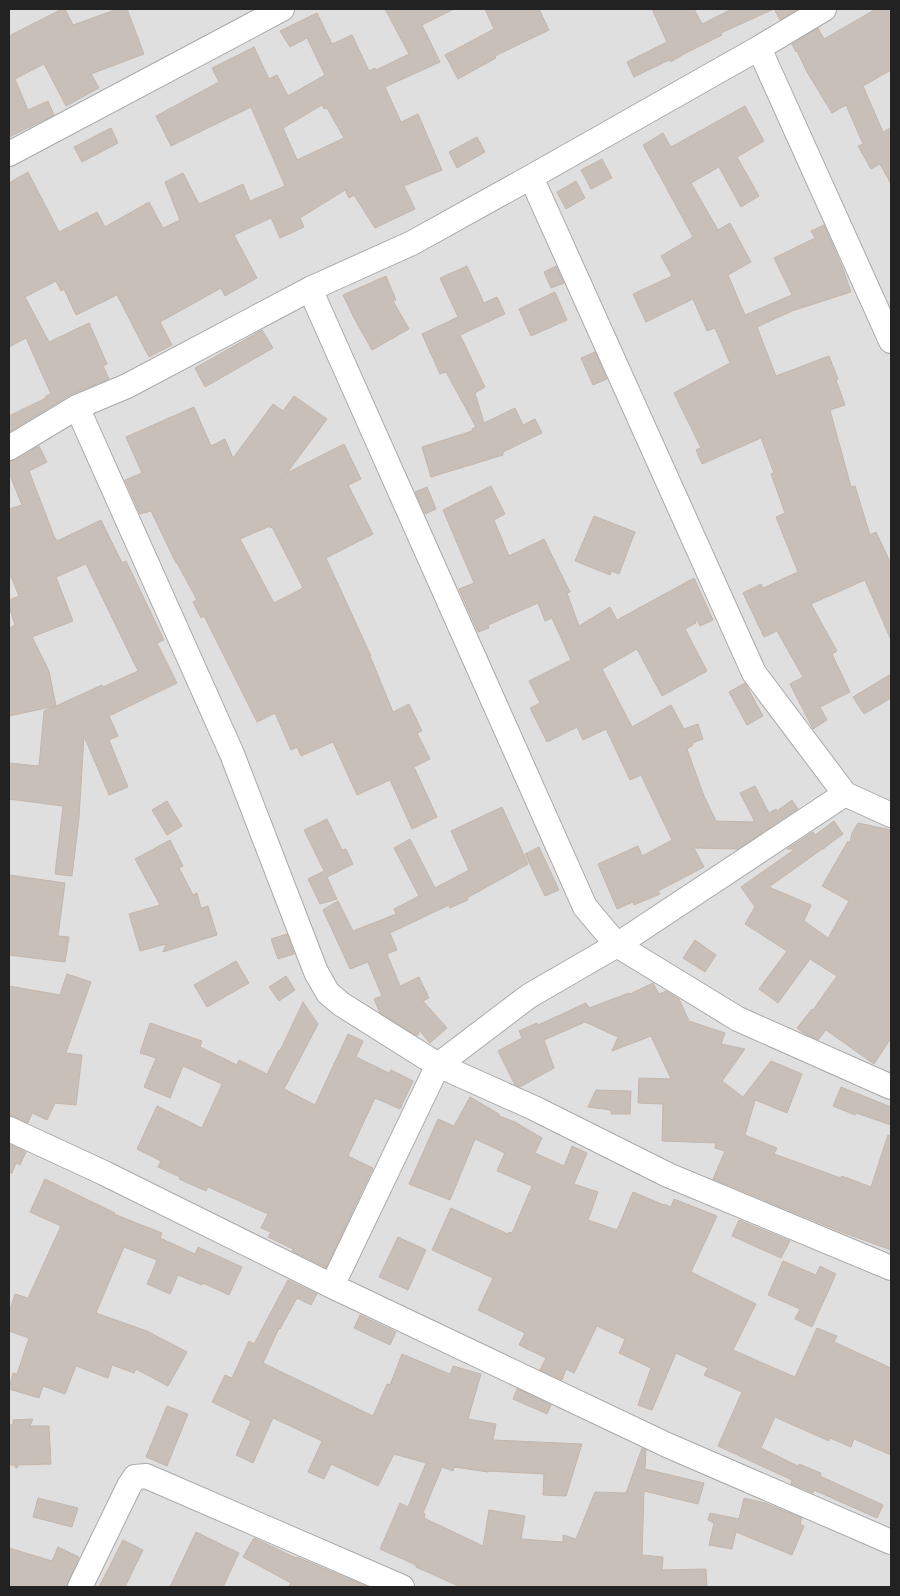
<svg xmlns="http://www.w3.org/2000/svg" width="900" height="1596" font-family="'PT Sans',sans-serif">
<rect width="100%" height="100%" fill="#f2efe9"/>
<path fill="#e0dfdf" d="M9,9H891V1587H9Z"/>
<path fill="#c7bfb8" stroke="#c4b6ab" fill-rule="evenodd" d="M62,9H65L73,25L118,9H127L144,54L91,74L99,88L66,106L44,64L15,79L28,110L48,101L54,115L9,137V36Z
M385,9H454L422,25L440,62L385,87L401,122L418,114L442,170L404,186L415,209L375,228L354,195L349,198L345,190L300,218L304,227L280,238L271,218L234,235L257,278L225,296L221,288L160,322L172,345L149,357L117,295L76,315L64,289L61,291L56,281L25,297L49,342L89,323L107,364L103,366L109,379L70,395L9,432V416L46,398V396L51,394L26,338L9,347V183L28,172L59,232L97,212L105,227L149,202L163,228L180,220L165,182L183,173L199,204L243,184L250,201L285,186L251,107L171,146L156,116L219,82L212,68L254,47L269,79L277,75L288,96L325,75L307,38L290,47L280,31L317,13L332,44L352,35L369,71L375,68L376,70L409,54ZM322,105L324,109L327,108L344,138L297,160L283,128Z
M485,9H539L549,30L495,56L496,58L458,79L445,55L494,29Z
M652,9H694L702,24L732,9H774L721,33L722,35L684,54L671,62L669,60L634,77L627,62L667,42Z
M774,9H798L780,20Z
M876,9H891V70L863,86L883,132L891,128V184L880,164L871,169L858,146L863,144L846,105L832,113L807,72L797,51L796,52L792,44L818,28L824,39Z
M745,106L764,141L737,157L759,196L741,207L719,167L691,183L718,230L730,223L751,262L728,275L745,315L792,295L774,258L815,238L811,231L824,225L843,269L851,292L792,311L757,327L776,376L829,356L838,379L836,380L845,405L830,410L851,487L855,486L870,535L876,532L891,564V640L865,580L811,604L837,651L832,654L850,692L820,707L827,720L813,729L790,684L803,677L777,631L764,637L743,593L761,584L763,588L798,572L776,517L785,513L771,474L774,473L761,438L702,464L696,450L701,448L674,393L730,363L715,328L707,331L693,299L646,322L633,294L672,276L661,256L693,237L643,145L663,133L671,147Z
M111,128L118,143L82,162L74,147Z
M477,137L485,152L457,168L449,152Z
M602,159L612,178L591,189L581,170Z
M576,181L585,198L566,209L557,192Z
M467,266L484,303L497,297L505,314L460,335L485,387L475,393L484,423L515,408L523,425L535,419L542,433L503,452V455L431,477L422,447L472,431V429L476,427L446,372L440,374L422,334L458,317L440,278Z
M556,266L564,283L551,288L544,272Z
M386,276L396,300L393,301L409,329L372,350L354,318L343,295Z
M555,292L567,320L531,336L519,309Z
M262,330L273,348L205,387L195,368Z
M595,352L607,379L593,385L581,358Z
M294,396L327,419L287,473L344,444L361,479L348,485L373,534L326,558L371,656H370L393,712L409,704L422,731L417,733L430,759L414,767L437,817L412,829L390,780L357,795L333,742L301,756L297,747L291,750L275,713L257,722L204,616L201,618L193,602L197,600L177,563H176L151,511L140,514L125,480L142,473L126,437L194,407L211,446L225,439L233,458L273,404L283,411ZM270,526V528L272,527L303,588L274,603L240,539Z
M39,446L47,462L29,471L54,536L57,541L101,520L122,563L126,561L164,640L157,643L177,683L109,716L118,736L109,740L128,787L109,795L84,736L79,818L72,876L55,874L63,806L9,799V763L39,766L44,711L56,706L9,716V628L15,625L9,607V600L19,596L9,572V509L22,505L9,473V462L16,460ZM86,564L138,671L103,687L102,685L56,706L49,671L32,637L73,621L56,577Z
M491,486L505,514L494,520L509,556L544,539L570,592L567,593L579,626L610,607L617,620L694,578L713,620L700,626L697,620L695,621L696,623L685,629L707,671L662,696L637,649L602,669L632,727L671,705L684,729L698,724L703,739L692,743L693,745L687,749L704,796L716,821L755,822L740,793L755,786L769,813L776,809L777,811L792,800L798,809L738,849L694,848L704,867L658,891L660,894L634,905L633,902L617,909L598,864L638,846L642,856L672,840L641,775L630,780L606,729L583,740L577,727L547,742L530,708L540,703L529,681L571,660L552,618L545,621L538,603L488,625L489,628L478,632L459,589L474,583L443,510Z
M427,487L436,509L425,514L415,492Z
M594,516L635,532L619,574L611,571L610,575L575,561Z
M891,674V698L864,714L853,697Z
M745,683L763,716L747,725L729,692Z
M167,801L182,826L167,835L152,810Z
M502,807L528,864L467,898L468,900L450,908L449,905L390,933L397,950L387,954L400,986L419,977L429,998L423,1001L447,1028L430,1043L420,1031L417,1036L380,1013L374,999L382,996L368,962L350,969L323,910L338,901L353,931L396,914L394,909L419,896L394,848L410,839L435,888L469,870L451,831Z
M327,819L342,850L346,849L353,864L327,877L337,899L320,904L308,879L324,871L304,830Z
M834,821L843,834L824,848V849H822L769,887L811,905L804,921L828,938L849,901L822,886L848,841L850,843L852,833L858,823L891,830V1038L874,1064L826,1030L818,1040L805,1034L797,1028L812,1009L813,1010L837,976L810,959L778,1003L759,989L787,951L745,924L755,907L741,887L795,849H787L813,832L815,835Z
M170,840L183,866L179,868L193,895L197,893L201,908L208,906L217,935L163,952L166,944L140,951L129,914L160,905L135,859Z
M539,847L559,890L545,896L525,854Z
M9,875L65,883L58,936L69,937L65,962L9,955Z
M287,934L294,954L278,959L271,939Z
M695,940L716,955L705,972L683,958Z
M236,961L249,983L207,1007L194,985Z
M67,974L91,982L66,1053L82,1055L76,1105L55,1103L47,1120L32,1113L28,1123L9,1115V986L60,995Z
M286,976L295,990L279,1001L269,987Z
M653,983L659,994L666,991L679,999L689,1021L725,1033L721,1044L745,1049L722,1081L743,1097L771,1061L802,1074L787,1113L755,1100L745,1135L777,1148L774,1154L841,1178L842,1176L871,1187L888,1135L891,1136V1250L839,1231L713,1179L725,1151L715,1148L716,1143L662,1141L663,1104L638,1103L639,1078L671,1079L651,1036L612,1051L618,1037L585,1022L544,1040L554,1068L520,1087L515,1085L498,1051L522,1038L519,1031L537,1023L538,1025L586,1003L589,1008L629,993L630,994Z
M303,1002L318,1024L284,1089L315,1105L348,1034L363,1041L356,1057L389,1073L391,1070L413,1081L400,1109L375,1098L348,1156L373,1168L326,1268L292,1251L293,1249L268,1237L271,1232L261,1228L268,1214L208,1187L206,1191L179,1179L180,1177L158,1167L161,1161L137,1149L157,1106L202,1128L222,1084L183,1066L170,1098L144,1087L156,1058L140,1053L150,1023L202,1041L200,1047L237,1065L239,1060L267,1074L279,1050L280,1051Z
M841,1087L891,1107V1125L856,1113L855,1115L833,1106Z
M596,1090L631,1091L630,1114H611V1110L588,1107Z
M470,1097L499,1114V1116L515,1122L542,1138L535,1153L564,1166L572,1146L587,1153L574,1184L598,1192L588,1220L617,1230L633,1192L664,1205V1204L671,1207L674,1199L717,1216L691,1272L756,1304L733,1350L795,1377L817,1328L837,1336L834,1342L891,1368V1455L854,1439L851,1447L830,1438L829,1441L775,1417L761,1448L798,1466L799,1464L821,1473L820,1476L883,1505L877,1518L814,1490L813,1493L791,1484L792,1480L718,1446L742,1392L704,1375L708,1368L676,1353L652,1410L638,1405L651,1368L619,1353L625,1339L597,1326L574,1373L566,1369L562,1380L540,1370L546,1358L519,1345L525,1333L478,1310L493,1278L432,1250L451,1208L508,1234L509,1232L512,1233L532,1186L497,1171L505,1153L475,1139L450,1200L409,1184L438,1119L454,1126Z
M9,1144L26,1152L20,1165L16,1163L12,1173H9Z
M45,1179L115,1213L114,1214L162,1233L160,1238L195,1254L198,1247L242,1267L229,1295L203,1283L202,1285L178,1275L170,1294L147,1284L157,1260L124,1247L96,1313L147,1331L187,1352L168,1386L136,1369L134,1373L112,1365L108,1378L76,1366L65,1394L43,1386L39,1398L9,1389L13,1373L17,1374L29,1338L9,1331V1312L15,1294L28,1298L61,1226L30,1212Z
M739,1220L790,1241L781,1258L732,1236Z
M398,1237L426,1250L408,1290L379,1277Z
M783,1261L816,1275L820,1266L836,1274L812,1327L795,1319L800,1309L768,1295Z
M288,1280L317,1294L311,1305L297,1298L280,1329L279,1328L263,1363L373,1416L387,1384L390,1385L402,1354L450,1374L453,1366L481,1374L468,1419L496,1424L493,1440L582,1444L566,1496L543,1495L544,1474L488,1471V1472L454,1467L453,1471L442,1467L423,1513L425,1514L424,1518L483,1546L489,1510L525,1516L521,1539L563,1542V1535L576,1539L595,1492L626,1493L642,1448L646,1450L645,1469L704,1483L698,1504L644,1491L642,1555L663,1557L662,1570L706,1569L707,1587H461L416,1567V1565L380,1549L400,1503L408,1507L426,1463L394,1454L378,1486L331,1464L324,1479L308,1472L322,1441L273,1418L253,1463L236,1455L251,1421L212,1402L225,1375L232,1378L249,1341L254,1344Z
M360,1315L396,1332L390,1345L354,1328Z
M517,1389L551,1405L547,1414L513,1399Z
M167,1406L188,1414L167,1466L146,1457Z
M33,1419L30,1426H49L51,1464L18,1465L17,1468L15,1467V1465H9V1425H13V1420Z
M38,1498L78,1508L72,1527L33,1517Z
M744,1498L765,1503L802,1518L800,1524L804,1526L792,1555L736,1532L732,1549L709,1545L714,1523L708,1520L710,1513L739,1519Z
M196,1532L239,1553L223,1587H170Z
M254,1538L296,1558L297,1557L368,1587H288L291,1583L243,1557Z
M123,1540L143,1550L125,1587H99Z
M58,1547L79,1557L66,1587H9V1548L52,1561Z"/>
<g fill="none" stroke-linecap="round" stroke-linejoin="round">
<g stroke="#a9a9a9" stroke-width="26">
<path id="minor" d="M759,48L891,341
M9,154L282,9
M531,177L754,673L845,794L891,815
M310,289L585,907L617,945L738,1019L891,1087
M77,407L232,754L316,972L328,993L341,1004L438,1065L534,1108L668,1175L891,1268
M9,448L77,407L127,386L310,289L412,243L531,177L759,48L824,9
M9,1129L104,1173L332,1286L667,1445L891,1542
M332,1286L438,1065L529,996L617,945L845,794
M80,1587L129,1486L135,1477L146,1476L402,1587"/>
</g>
<use href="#minor" stroke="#fff" stroke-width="24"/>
</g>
<rect width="900" height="1596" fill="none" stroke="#222222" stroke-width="20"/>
</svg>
